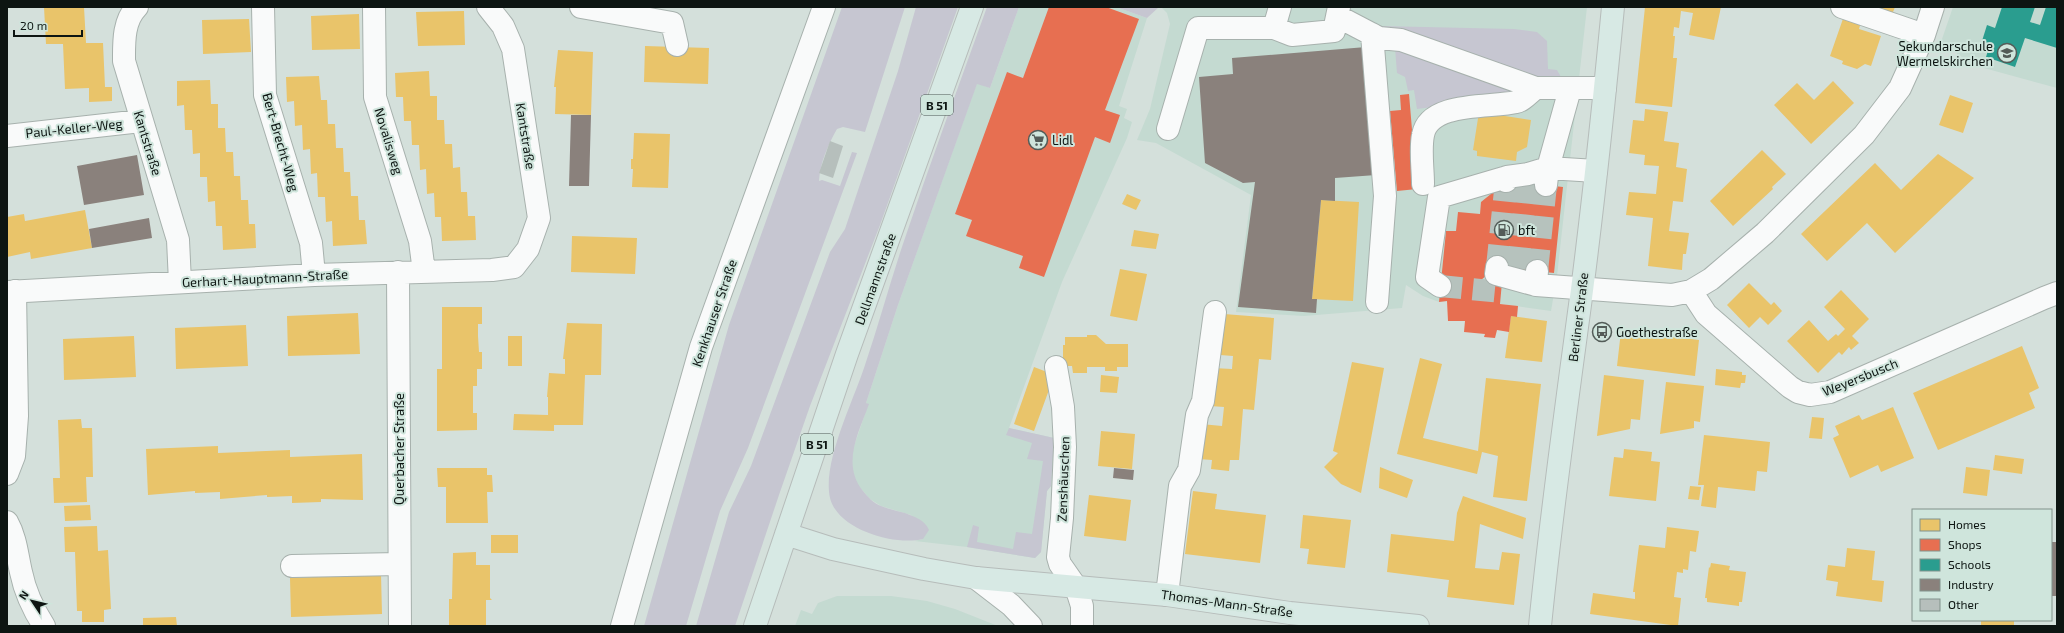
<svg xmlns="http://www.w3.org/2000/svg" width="2064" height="633" font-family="'Exo 2',sans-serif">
<rect width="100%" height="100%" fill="#d4e0db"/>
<path fill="#c4dad1" d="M1019,7H1116L1147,18L1119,106L1127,109L1124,118L1132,122L1127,138L1062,282L1009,428L1054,438L1051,486L1047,491L1041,552L1035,558L967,547L915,541L923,539L911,515L881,506L870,499L855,482L852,466V452L868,405L866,403L898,305L977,83L990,88Z
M1161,7H1587L1557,276L1551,311L1467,299L1439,302L1423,296L1406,285L1402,308L1304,316L1236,312L1251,195L1156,143L1137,140L1150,109L1170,24L1167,13Z
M1953,7H2057V88L1973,65L1941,42Z
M837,596H891L927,601L955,609L998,626H795L801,610L812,614L818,603Z"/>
<path fill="#c6c6d1" d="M842,7H905L865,132L843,127L837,129C828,145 820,163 819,181L822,180L840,186L852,152L857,153L748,448L720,511L686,626H644L729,325Z
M916,7H958L880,225L810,406L780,492L735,626H696L729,512L751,466L830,252L845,229L898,71Z
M987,7H1019L990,88L977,84L898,305L866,403L869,404C859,432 841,464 863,491C868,497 873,503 881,506C889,509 897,511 905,513C915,517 925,520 929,530L923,539C895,546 838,530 830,498C822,462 854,400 865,365C879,324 890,282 904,241C930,163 959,85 987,7Z
M1116,7H1159L1147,18Z
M1380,26L1514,29L1537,32L1547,41L1548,69L1557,70L1561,77L1535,78L1381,29Z
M1395,48L1517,92V96L1417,109L1414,90L1408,91L1405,77L1397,73Z
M1009,428L1054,438L1051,486L1047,491L1041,552L1035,558L967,547L973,525L979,527L977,542L1013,549L1016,532L1032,534L1043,461L1027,459L1032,443L1006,435Z"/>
<path fill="#e9c46a" d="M44,7H84L86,43H103L105,87H112V101L89,102V88L65,89L63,44H46Z
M1645,7H1721L1714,40L1689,35L1693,13L1681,11L1679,28L1674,27L1673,36H1675L1673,58H1677L1672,107L1635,103Z
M1861,7H1895L1891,17Z
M464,11L465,45L418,46L416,12Z
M1845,13L1862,18L1859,29L1881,36L1871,66L1865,64L1857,69L1842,64L1843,61L1830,56Z
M359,14L360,49L312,50L311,16Z
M249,19L251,52L203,54L202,20Z
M645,46L709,48L708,84L644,82Z
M558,50L593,52L591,115L555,114L556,87H554Z
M429,71L430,96H437V120H444L445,144H452L453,168L460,167L461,192H467L468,216H475L476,240L442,241L441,217H435L434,193L427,194L426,169L420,170L419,145H412L411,121H404L403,97H396L395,73Z
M319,76L321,100H327L328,124H335L336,148H343L344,172H350L351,196H358L359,220H365L367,244L333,246L332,221L326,222L325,197H318L317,173L311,174L310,149L303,150L302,125L295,126L294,101L287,102L286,77Z
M210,80L211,104H218V128H225L226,152H233L234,176H240L241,200H248L249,224H255L256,248L223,250L222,226H216L215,201L208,202L207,177H200V153L193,154L192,130H185L184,105L177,106V81Z
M1833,81L1854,103L1811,144L1774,105L1797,83L1814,100Z
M1950,95L1973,103L1963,133L1939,125Z
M1645,109L1668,112L1664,141L1679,143L1676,167L1687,169L1683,202L1673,201L1669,231L1689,233L1686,254H1683L1682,270L1648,266L1653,218L1626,215L1629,192L1656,194L1659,166L1644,165L1645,155L1629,153L1633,120L1644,121Z
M1479,112L1531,120L1527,147L1517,152L1516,161L1477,156V151L1473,150Z
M634,133L670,134L668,188L632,187L633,169H631V159H633Z
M1762,150L1786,174L1772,187L1773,189L1733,226L1710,201Z
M1938,154L1974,178L1895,253L1867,223L1827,261L1801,234L1875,163L1901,190Z
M1127,194L1141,200L1136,210L1122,204Z
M1321,200L1359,202L1353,301L1312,299Z
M85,210L92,248L31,259L30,252L7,257V217L24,214L25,221Z
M1134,230L1159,234L1156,249L1131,246Z
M572,236L637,238L635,274L571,272Z
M1120,269L1147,274L1137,321L1110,316Z
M1749,283L1771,305L1774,302L1782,311L1768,325L1760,317L1749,328L1727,305Z
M1841,290L1869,319L1852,336L1859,343L1851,350L1849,347L1842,355L1839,352L1818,373L1787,341L1809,320L1828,341L1836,334L1838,336L1845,329L1824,307Z
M442,307H482V324H478V336L479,352H482V369H477V386H473V413H477V430L437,431V369H442Z
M358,313L360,354L288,356L287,316Z
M1224,314L1274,318L1271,360L1259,359L1254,410L1243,409L1239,460H1230L1229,471L1211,469L1212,460L1198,459L1201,424L1222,426L1224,407L1210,406L1213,368L1232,369L1233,356L1220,355Z
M1511,316L1547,321L1542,362L1505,358Z
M567,323L602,324L601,375H585L583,425H554V431L513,430L514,414L548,415V397H547L549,373L565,374V359H563Z
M246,325L248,366L176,369L175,328Z
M1621,331L1699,340L1695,376L1617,366Z
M1087,335H1096L1106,344H1128V367H1117V371H1105V367H1087V373H1073L1072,366H1063V345H1065V337H1087Z
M134,336L136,377L64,380L63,339Z
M508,336H522V366H508Z
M2022,346L2039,388L2029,393L2035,408L1938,450L1913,393Z
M1420,358L1442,364L1423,438L1478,451L1486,378L1541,384L1527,501L1493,497L1498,456L1482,452L1477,474L1397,454Z
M1352,362L1384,368L1361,493L1341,484L1324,467L1338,453L1333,451Z
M1034,367L1047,372L1050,387L1034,431L1014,424Z
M1716,369L1742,372V375H1746L1745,383H1741L1740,388L1715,385Z
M1101,375L1119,377L1117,393L1100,392Z
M1604,375L1644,380L1640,420L1631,419L1630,429L1597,436Z
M1666,382L1704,386L1700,422L1694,421V428L1660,434Z
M1893,407L1914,458L1881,472L1878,465L1850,478L1833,438L1839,435L1835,426L1859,415L1862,420Z
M1812,417L1824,418L1822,439L1809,438Z
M81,419L82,428H92L93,477H86L87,502L54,503L53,478H60L58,420Z
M1101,431L1135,434L1132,469L1098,466Z
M1704,435L1770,442L1767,472L1757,471L1755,491L1718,487L1716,508L1701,506L1704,485H1698Z
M218,446V453L290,450V457L362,454L363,500L321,499V502L292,503V496L267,497V495L220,499V492L195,493V491L148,495L146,449Z
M1624,449L1652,452L1651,461L1660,462L1656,501L1609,496L1614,457L1623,458Z
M1995,455L2024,459L2022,474L1993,470Z
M1380,467L1413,480L1407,498L1379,488Z
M1966,467L1990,470L1987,496L1963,493Z
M437,468H487V475H492L493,492H487L488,523H446V487H438Z
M1690,486L1701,487L1699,500L1688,499Z
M1193,491L1217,494L1215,509L1266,515L1260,563L1185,554Z
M1089,495L1131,500L1126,541L1084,536Z
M1463,496L1526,518L1523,539L1480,524L1475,568L1499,570L1502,552L1520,554L1514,605L1447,597L1449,580L1387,572L1391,534L1454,541L1457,513Z
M90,505L91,520L65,521L64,506Z
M1303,515L1351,520L1345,568L1307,564L1309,549L1300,548Z
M97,526L98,551L108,550L111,609L104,610V622H82V611H77L75,552H65L64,527Z
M1667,527L1699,531L1696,552L1690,551L1688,570L1683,569V573L1677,572L1674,597L1681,598L1678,626L1590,614L1593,593L1635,599V592H1633L1639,545L1665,548Z
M491,535H518V553H491Z
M1847,548L1875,551L1872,580L1884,581L1882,602L1836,596L1838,582L1826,580L1828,565L1845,567Z
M476,552V565H490V598L492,600H486V626H449V599H452L453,553Z
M1711,563L1730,566L1729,570L1746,572L1742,602H1739V606L1707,602V598H1705L1709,567L1710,568Z
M381,574L382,614L291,617L290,578Z
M176,617L177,626H143V618Z
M1981,620H2014V626H1981Z"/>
<path fill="#e76f51" d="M1049,7H1106L1139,19L1105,110L1120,115L1110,143L1095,137L1044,277L1019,268L1023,256L966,236L972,220L955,214L1007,72L1023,78Z
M1409,94L1417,189L1397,191L1390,111L1401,110L1400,95Z
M1507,181L1563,187L1554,273L1497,267L1481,280L1502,282L1500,304L1518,306L1517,317L1511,316L1509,332L1497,330L1495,338L1484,337L1485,334L1464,332L1465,321H1448L1447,301L1439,302L1446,231H1456L1458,212L1480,214L1481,202Z"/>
<path fill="#2a9d8f" d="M2002,7H2035L2030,22L2040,25L2046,7H2057V48L2025,38L2015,67L1986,57L1990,44L1982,41L1987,25L1995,28Z"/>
<path fill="#8a817c" d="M1366,47L1376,175L1335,178V201L1321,200L1312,299H1317L1316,313L1238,307L1255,182L1243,183L1205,163L1199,77L1233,74L1232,58Z
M571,115H591L589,186H569Z
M137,155L144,195L84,205L77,166Z
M149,218L152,238L92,248L89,229Z
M1114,468L1134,470L1133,480L1113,478Z
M2051,542H2057V596H2051Z"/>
<path fill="#b6bfbc" d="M830,141L843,146L833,178L819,173Z"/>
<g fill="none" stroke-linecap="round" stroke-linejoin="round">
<path stroke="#b6c2bd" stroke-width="22" stroke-dasharray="22 11" stroke-linecap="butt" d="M1497,267L1506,181
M1518,269L1527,183
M1537,271L1546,185
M1440,286L1501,292"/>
<g stroke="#a7b1ad" stroke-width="24">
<path id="minor" d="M137,7C123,21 124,43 124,61L178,240L180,282
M263,7L265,95L311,243L314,275
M374,7L375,97L420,241L424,272
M581,7L672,23L677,45
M1842,7L1924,35
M1337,16L1379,38L1401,40L1536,88H1605
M1274,28L1292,35L1334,31L1339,7
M1372,34L1385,196L1377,302
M1168,129L1198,28H1274L1280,7
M7,136L141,121
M1506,181L1507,177L1528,174L1548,168L1570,89
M1423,184C1423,169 1420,150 1423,135C1429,101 1491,108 1516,102C1523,101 1530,92 1536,88
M1546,185L1548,168L1596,171
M1497,267L1496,274L1536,285
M1537,271L1536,285L1672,295L1691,291L1711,279L1765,233L1864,135L1900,88L1924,35L1933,7
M398,272L400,626
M1440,286L1427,277L1439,197L1507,177
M1691,291L1706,314L1790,387L1798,392L1810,395L1830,392L2044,298L2057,293
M7,292L314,275L492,270L514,267L528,249L539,218L513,49L503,26L488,7
M1056,367L1063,407L1065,447L1062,518L1058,557L1060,564L1076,587L1082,606V626
M7,474L14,456L17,416L15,291
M7,522C16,538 17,555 21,572C25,592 33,609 44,626
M292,566L399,564
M976,578L1011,605L1031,626
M1167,595L1180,486L1189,470L1197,415L1203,401L1215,312
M622,626L701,347L824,7"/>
</g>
<g stroke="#b6bcba" stroke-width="24">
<path id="major" d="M786,534L833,549L924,569L976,578L1167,595L1290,613L1418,626
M755,626L847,354L972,7
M1540,626C1551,514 1567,402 1582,290C1594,196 1604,102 1613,7"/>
</g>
<use href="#minor" stroke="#f9fafa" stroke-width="22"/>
<use href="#major" stroke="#d7e9e4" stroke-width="22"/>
</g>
<defs>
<g id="school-ring" transform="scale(1)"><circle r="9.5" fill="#cfe5dc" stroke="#535c58" stroke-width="1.5"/><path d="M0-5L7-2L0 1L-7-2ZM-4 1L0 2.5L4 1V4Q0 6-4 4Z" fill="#535c58"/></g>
<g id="supermarket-ring" transform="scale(1)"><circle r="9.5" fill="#cfe5dc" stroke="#535c58" stroke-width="1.5"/><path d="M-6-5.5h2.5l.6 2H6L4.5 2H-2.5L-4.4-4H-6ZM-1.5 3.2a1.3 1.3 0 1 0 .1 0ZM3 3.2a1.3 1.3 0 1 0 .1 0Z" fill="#535c58"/></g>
<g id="fuel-ring" transform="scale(1)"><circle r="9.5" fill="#cfe5dc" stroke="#535c58" stroke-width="1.5"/><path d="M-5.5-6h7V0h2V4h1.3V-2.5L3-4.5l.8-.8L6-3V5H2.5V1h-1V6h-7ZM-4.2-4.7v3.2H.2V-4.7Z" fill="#535c58"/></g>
<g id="bus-ring" transform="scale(1)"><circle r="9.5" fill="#cfe5dc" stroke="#535c58" stroke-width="1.5"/><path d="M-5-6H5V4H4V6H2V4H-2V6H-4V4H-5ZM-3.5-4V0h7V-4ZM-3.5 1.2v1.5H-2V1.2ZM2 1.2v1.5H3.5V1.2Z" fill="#535c58"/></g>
</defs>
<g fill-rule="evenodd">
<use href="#school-ring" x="2007" y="53"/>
<use href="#supermarket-ring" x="1038" y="140"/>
<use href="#fuel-ring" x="1504" y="230"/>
<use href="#bus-ring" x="1602" y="332"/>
</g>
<g text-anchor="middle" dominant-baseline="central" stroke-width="4" stroke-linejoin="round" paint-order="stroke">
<g fill="#cfe5dc" stroke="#47534f" stroke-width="1">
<rect x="921" y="95" width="32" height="20" rx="3"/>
<rect x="801" y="434" width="32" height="20" rx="3"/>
</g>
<g font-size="12" font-weight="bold" fill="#0d1512">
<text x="937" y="105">B 51</text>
<text x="817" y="444">B 51</text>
</g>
<g font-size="13" fill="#0d1512" stroke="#cfe5dc" text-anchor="start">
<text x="1993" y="46" text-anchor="end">Sekundarschule<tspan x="1993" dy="15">Wermelskirchen</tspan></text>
<text x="1052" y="140">Lidl</text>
<text x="1518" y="230">bft</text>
<text x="1616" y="332">Goethestraße</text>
</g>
<g font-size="13" fill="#0d1512" stroke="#cfe5dc">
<text transform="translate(74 128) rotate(-6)">Paul-Keller-Weg</text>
<text transform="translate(526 136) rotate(81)">Kantstraße</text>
<text transform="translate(389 141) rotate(73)">Novalisweg</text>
<text transform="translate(281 142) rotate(74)">Bert-Brecht-Weg</text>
<text transform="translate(148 143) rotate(73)">Kantstraße</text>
<text transform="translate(265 278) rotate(-3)">Gerhart-Hauptmann-Straße</text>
<text transform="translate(875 279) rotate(-70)">Dellmannstraße</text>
<text transform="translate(714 313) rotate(-71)">Kenkhauser Straße</text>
<text transform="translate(1578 317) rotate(-83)">Berliner Straße</text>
<text transform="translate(1860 377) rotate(-22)">Weyersbusch</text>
<text transform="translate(399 449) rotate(-90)">Querbacher Straße</text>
<text transform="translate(1063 479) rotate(-88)">Zenshäuschen</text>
<text transform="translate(1227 603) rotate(8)">Thomas-Mann-Straße</text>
</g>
</g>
<rect width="2064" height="633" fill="none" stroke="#0d1512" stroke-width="16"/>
<rect x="1912" y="509" width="140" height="112" fill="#cfe5dc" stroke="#81928b"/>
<rect x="1920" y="519" width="20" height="12" fill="#e9c46a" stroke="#81928b"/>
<text x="1948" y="529" font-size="12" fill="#0d1512">Homes</text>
<rect x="1920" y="539" width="20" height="12" fill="#e76f51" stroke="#81928b"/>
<text x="1948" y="549" font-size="12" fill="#0d1512">Shops</text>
<rect x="1920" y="559" width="20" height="12" fill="#2a9d8f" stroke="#81928b"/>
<text x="1948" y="569" font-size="12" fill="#0d1512">Schools</text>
<rect x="1920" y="579" width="20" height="12" fill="#8a817c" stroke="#81928b"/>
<text x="1948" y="589" font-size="12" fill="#0d1512">Industry</text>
<rect x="1920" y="599" width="20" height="12" fill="#b6bfbc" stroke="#81928b"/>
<text x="1948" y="609" font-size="12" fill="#0d1512">Other</text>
<g transform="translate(32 601) rotate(305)" stroke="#cfe5dc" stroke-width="3" paint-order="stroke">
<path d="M0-3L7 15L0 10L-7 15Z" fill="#0d1512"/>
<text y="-6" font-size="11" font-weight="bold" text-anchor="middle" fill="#0d1512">N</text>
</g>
<path d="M14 30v6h68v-6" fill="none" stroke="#0d1512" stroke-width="2"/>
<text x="20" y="30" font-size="12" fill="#0d1512" stroke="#cfe5dc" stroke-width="3" paint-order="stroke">20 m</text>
</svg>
